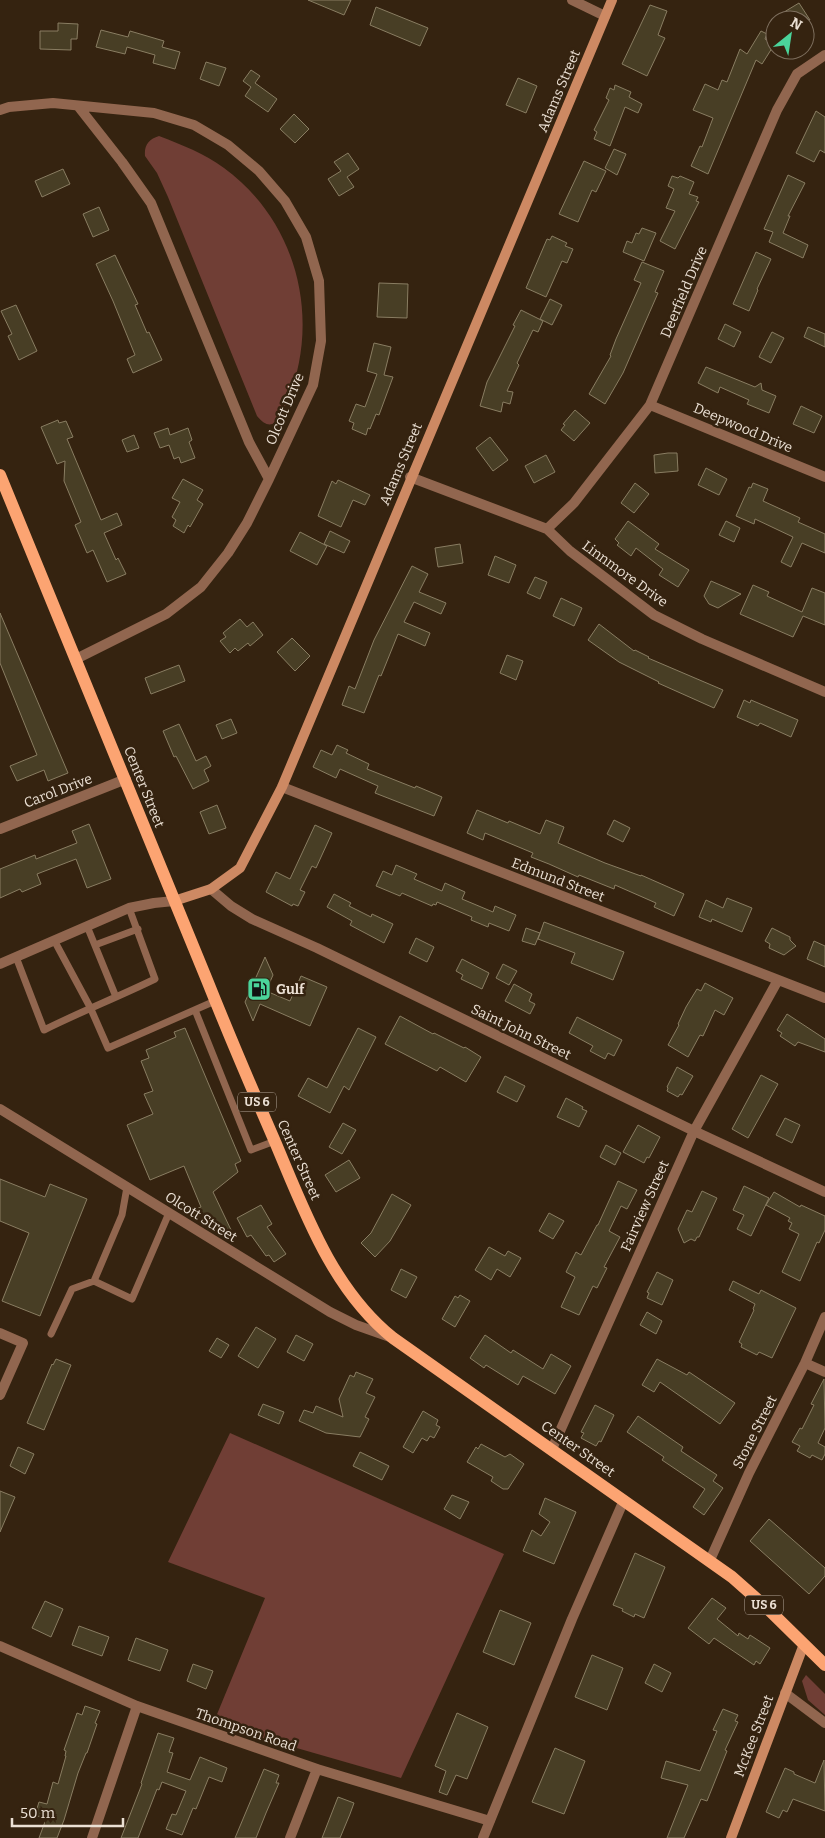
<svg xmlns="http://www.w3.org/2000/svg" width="825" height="1838" font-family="Bitter,serif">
<rect width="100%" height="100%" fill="#352310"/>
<path fill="#703e35" d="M159,136C182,145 204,153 224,168C297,221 322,319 287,402C281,416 273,436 257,416L168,197L157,173L145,156C144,145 149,139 159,136Z
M230,1433L504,1554L401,1778L213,1724L265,1598L168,1562Z
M806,1675L825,1694V1715L808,1700L802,1681Z"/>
<path fill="#483e25" stroke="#897d62" d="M308,0H351L344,15Z
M799,3L810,20H771Z
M650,5L667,11L658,35L665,38L647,76L622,64Z
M376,7L428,28L420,46L370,25Z
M58,23L78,24L77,39H71V50L40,49V31H58Z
M101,30L128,37L130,31L164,41L162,47L180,52L175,69L153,63L155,55L127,47L125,54L96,47Z
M761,31L767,34L765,39L774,45L762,64L756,60L708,174L691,166L700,146L702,147L713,118L693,110L705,84L718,90L722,80L727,82L740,49L747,54Z
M206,62L226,68L219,86L200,79Z
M251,70L260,76L255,83L277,99L268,112L245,96L251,87L243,81Z
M518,78L537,86L526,113L506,105Z
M615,85L631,92L629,97L642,104L638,113L625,107L610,146L594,139L597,132L594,130L609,100L606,98L610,88L614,90Z
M816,111L825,117V153L820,150L814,162L796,153Z
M294,114L309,129L295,143L280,129Z
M614,149L626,154L617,175L605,168Z
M348,153L359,169L347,177L354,187L339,196L328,179L341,171L334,162Z
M584,161L606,171L596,192L592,190L578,222L559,214Z
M63,169L70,184L42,197L35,181Z
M788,175L805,183L788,216H790L783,233L808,245L803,258L769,242L773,232L764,229Z
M672,176L678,178L680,176L694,182L689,194L698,197L696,201L699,202L675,249L660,241L675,211L666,208L674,189L668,186Z
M99,207L109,230L93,237L83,214Z
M642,228L656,233L644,261L623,252L627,241L632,243L636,233L639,234Z
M552,236L567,243L565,246L573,249L567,263L562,261L546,297L526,288L547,239L550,240Z
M756,252L771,259L757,289L758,290L749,311L733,304Z
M115,255L138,304L135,305L147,333L149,332L162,360L133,373L127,359L135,355L113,301L96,264Z
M642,262L664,271L655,292L658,293L623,373L605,404L589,394L611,356L610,355L616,339L641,283L634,280Z
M379,283L408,284L407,318L377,317Z
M550,299L562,305L552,325L540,319Z
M16,305L37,351L19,360L8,336L12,334L1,311Z
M521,310L543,321L538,332L533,330L517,363L519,365L507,391L513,392L510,404L503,402L501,412L480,406L487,382L515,326L513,325Z
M725,324L741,332L734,347L718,339Z
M808,327L825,334V347L804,337Z
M772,332L784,338L771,363L759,357Z
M374,343L391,347L384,375L393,377L379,415L376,414L370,429L368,428L366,435L352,429L354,423L349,421L356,404L365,407L377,374L367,371Z
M706,367L755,387L761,383L762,390L776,396L769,413L747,404L749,400L720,387L718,393L698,383Z
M801,406L822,416L814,433L793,424Z
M575,410L590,423L574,441L561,430L565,425L563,424Z
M58,420L59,423L66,421L73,437L67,439L101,520L117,513L122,525L104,533L116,560L118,558L126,574L107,582L93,550L87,553L75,525L81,522L64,481L65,461L57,464L41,427Z
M168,428L170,435L188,428L192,440L189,442L195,458L181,463L179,457L174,459L169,445L160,448L154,433Z
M134,435L139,448L127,452L122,440Z
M490,437L508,460L493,471L476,448Z
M668,453H677L678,471L655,473L654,455Z
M546,455L555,472L534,483L525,466Z
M706,468L727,479L719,495L698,485Z
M183,479L203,490L197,500L203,504L190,527L188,525L184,533L173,526L176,520L172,517L180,502L172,498Z
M338,480L370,495L365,505L353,500L341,527L318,516L332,481L336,484Z
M635,483L649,494L634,513L621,503Z
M753,483L768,489L763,501L800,518L798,522L825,534V553L802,543L791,567L781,562L793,537L755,519L754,524L736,516L749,487L751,488Z
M628,521L659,544L655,549L689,570L678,587L659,575L663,569L636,548L631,556L617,545L619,543L615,539Z
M726,521L740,528L734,542L719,535Z
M330,531L350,541L344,553L324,544Z
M300,532L327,546L317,565L290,551Z
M460,544L463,563L438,567L435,548Z
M495,556L516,565L509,583L488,575Z
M412,566L428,574L419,592L446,603L441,614L414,602L404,622L430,633L425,646L398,634L381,676L379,675L364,713L342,705L349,686L355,689L374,640Z
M535,577L547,582L540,599L527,593Z
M711,581L741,594L718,608L709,604L704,596Z
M753,585L769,592L767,596L802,612L812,588L825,593V625L803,616L793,637L740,614Z
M561,598L582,608L574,626L553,616Z
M0,613L68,773L48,781L44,770L17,781L10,766L37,755L0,663Z
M240,619L247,627L253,622L263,635L250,646L248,643L238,651L235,648L230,653L220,641L226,637L223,633Z
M599,624L634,651L635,650L649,657L648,658L723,690L714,708L658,683L659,682L619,662L588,640Z
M292,638L310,656L295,671L277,652Z
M507,655L523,661L516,680L500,673Z
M179,665L185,681L151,694L145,678Z
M744,700L750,703L751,700L798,720L791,737L760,723L758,726L737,717Z
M231,719L237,733L222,739L216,725Z
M179,724L196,761L206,756L211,766L204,770L209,781L193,789L176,756L174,757L163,731Z
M337,745L348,750L346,753L369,764L367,769L415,788L416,786L442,797L434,816L375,793L378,786L340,769L336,778L313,767L321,750L332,755Z
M217,805L226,828L209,834L200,812Z
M477,810L508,823L509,821L540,834L546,820L564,827L558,843L605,863L641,876V875L684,894L674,916L654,907L656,903L615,885L614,889L579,875L578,877L549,864L531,857L533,853L485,833L483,840L467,833Z
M614,820L630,828L623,842L607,834Z
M89,824L111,879L87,888L76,859L37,874L41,884L22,892L20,889L0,898V869L35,855L36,859L77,843L72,831Z
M315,825L332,833L316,868L312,866L300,890L305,892L298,906L293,904L292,906L266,892L276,872L290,879Z
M396,865L417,874L414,879L442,891L445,883L465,892L462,899L493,912L495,906L516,915L509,931L489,923L488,927L471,920L472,917L437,902L436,905L433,904L432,906L402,893L400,896L376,886L383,871L392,875Z
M334,894L351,903L349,906L371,917L372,914L393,924L384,943L350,925L352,921L327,907Z
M727,898L752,908L742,932L712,919L711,922L699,917L706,900L723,908Z
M544,922L624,952L613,980L571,963L575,953L538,939Z
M526,928L540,933L535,945L522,941Z
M772,928L790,937V940L796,946L784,955L769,948L770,944L765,941Z
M416,938L434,947L427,962L409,953Z
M814,941L825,946V967L807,959Z
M265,957L273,975L266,991L290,1001L301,976L327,987L310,1026L260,1004L253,1021L245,1002Z
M462,959L489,973L482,989L461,979L463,975L456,971Z
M503,964L517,971L509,985L496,978Z
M705,983L733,998L724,1015L715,1010L703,1036L700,1035L688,1057L668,1045L679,1025L678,1024L686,1007L697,989L701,991Z
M514,984L532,994L529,1001L535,1004L530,1014L505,1001Z
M787,1014L825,1039V1052L798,1042L795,1046L780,1036L782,1033L777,1030Z
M400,1016L433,1034L434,1033L464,1048L465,1047L481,1057L466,1082L440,1067L437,1071L385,1044Z
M577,1017L622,1040L614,1056L608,1053L605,1059L590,1051L593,1046L569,1033Z
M185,1028L241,1161L235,1164L238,1172L213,1192L232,1232L195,1209L201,1207L184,1166L150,1180L127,1125L153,1114L144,1094L153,1091L141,1061L149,1058L146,1050L176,1037L174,1032Z
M358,1028L376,1037L349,1090L344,1086L330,1113L298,1096L308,1078L327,1088Z
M677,1067L693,1076L682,1095L680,1094L678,1097L667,1091L668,1088L667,1087Z
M761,1075L778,1084L748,1138L732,1129Z
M505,1076L525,1086L517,1102L497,1092Z
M566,1098L583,1107L582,1109L587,1111L579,1127L557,1117Z
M785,1118L800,1125L792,1143L776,1135Z
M343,1123L356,1130L342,1154L329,1147Z
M638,1125L660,1137L649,1158L647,1157L644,1163L623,1152Z
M606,1145L621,1153L615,1165L600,1157Z
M349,1160L360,1178L336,1192L325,1175Z
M0,1179L45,1197L50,1184L87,1199L40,1316L2,1301L29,1233L0,1221Z
M618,1181L637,1190L627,1209L621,1206L609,1231L620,1237L604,1267L607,1268L597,1288L593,1286L579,1315L561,1307L575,1277L566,1272L576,1252L581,1255L597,1225H598Z
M744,1186L769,1198L751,1236L737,1229L744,1215L733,1210Z
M702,1191L717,1198L699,1237H697L695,1241L691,1239L684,1243L678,1229L687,1210L692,1212Z
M774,1192L800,1207L801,1205L825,1216V1230L819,1243L817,1242L800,1281L782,1272L799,1234L789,1229L792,1223L788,1221L790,1218L766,1205Z
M392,1194L411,1205L390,1241L375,1257L361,1243L371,1233Z
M261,1205L272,1224L267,1227L286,1254L274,1262L269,1255L266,1256L251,1235L247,1237L237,1218Z
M549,1213L564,1221L553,1239L539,1231Z
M489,1247L505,1256L508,1251L521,1258L510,1277L497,1269L491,1280L475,1270Z
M401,1269L417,1277L406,1298L391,1290Z
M657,1272L673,1280L662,1305L647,1298L649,1293L647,1292Z
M733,1281L759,1294L761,1290L796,1308L772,1358L759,1352L757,1355L741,1347L742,1344L739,1342L754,1310L753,1309L755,1304L729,1290Z
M460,1295L470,1301L455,1327L442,1319L455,1296L458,1298Z
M647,1312L662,1321L656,1334L640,1325Z
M256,1327L276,1339L258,1368L238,1356Z
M296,1335L313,1344L304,1361L287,1352Z
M485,1335L511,1353L513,1350L543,1369L551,1354L571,1366L555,1394L523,1376L518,1385L486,1365L484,1368L470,1358Z
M217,1338L229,1345L221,1358L209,1351Z
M56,1359L71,1365L44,1430L27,1423L52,1364L53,1365Z
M657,1359L687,1375L689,1372L735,1403L720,1424L660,1382L654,1392L642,1385Z
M356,1372L373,1379L366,1393L375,1397L365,1417L369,1419L360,1437L326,1433L299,1421L304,1410L313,1413L316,1406L343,1417L339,1399L350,1375L354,1377Z
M824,1379L825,1428L818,1443L825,1447V1454L822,1460L812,1455L810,1458L797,1451L800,1446L792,1442L800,1428L802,1429L814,1405L811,1404Z
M263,1404L284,1412L279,1424L258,1415Z
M595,1405L614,1415L601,1442L599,1441L596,1446L581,1438L584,1433L581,1432Z
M423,1411L438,1420L436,1425L440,1427L434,1438L430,1436L427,1441L422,1438L413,1453L403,1447Z
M638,1416L683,1447L681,1451L717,1475L713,1481L723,1488L704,1515L693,1507L705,1489L662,1460L664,1457L627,1432Z
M481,1444L505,1457L510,1454L524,1464L508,1489H503L491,1481L493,1477L467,1462L476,1447L478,1449Z
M18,1447L34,1454L25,1474L10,1466Z
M360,1452L389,1466L382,1480L353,1466Z
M0,1491L15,1497L0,1532Z
M452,1495L469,1502L460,1519L444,1509Z
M545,1498L576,1512L554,1564L523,1551L532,1530L541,1536L550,1522L539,1514Z
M769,1519L825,1568V1576L809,1594L750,1541Z
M635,1553L665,1567L644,1618L635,1614L634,1617L622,1611L623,1609L613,1605Z
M712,1598L726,1608L717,1619L738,1636L739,1633L748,1639L750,1635L770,1648L760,1664L756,1661L754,1665L714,1638L709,1644L688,1628Z
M45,1601L63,1609L51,1637L32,1628Z
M500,1610L531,1623L514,1665L483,1652Z
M79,1626L109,1637L102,1656L72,1645Z
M136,1638L168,1650L160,1671L128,1660Z
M592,1655L623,1668L607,1710L575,1697Z
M193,1664L213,1671L206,1689L187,1681Z
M654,1664L671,1673L662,1692L645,1683Z
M85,1706L100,1711L95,1723L97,1724L87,1753H86L78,1773L64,1820L57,1838H39L46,1819L35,1815L39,1802L47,1804L53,1782L58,1784L66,1756H65L66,1751L64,1750L77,1713L82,1715Z
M723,1709L738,1715L735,1721L738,1722L725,1750L727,1751L707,1801L701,1799L684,1838H667L688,1785L661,1778L666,1761L700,1771L717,1731L713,1730Z
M457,1713L488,1727L467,1779L456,1775L447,1795L439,1792L446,1771L435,1766Z
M158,1733L174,1738L169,1752L173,1753L167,1772L190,1780L200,1757L227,1768L222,1782L209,1777L196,1809L193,1808L182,1835L166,1829L172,1814L176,1815L186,1791L162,1782L159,1790L157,1789L138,1838H121L142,1784L141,1783Z
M555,1748L585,1761L564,1814L532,1802Z
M824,1760L825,1811L793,1799L787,1812L783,1810L779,1818L766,1812L785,1768L794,1772V1774L815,1783Z
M264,1769L279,1775L276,1783H279L266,1813L256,1838H235Z
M338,1797L354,1803L350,1814L340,1838H322Z"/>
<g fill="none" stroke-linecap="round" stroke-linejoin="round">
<path stroke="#91664f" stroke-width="7" d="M87,926L116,997
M54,940L90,1007L108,1048L215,1001
M95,945L138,929
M16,957L44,1030C80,1012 118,997 155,979L129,908
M195,1010L251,1150L275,1141
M127,1187L122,1215L94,1281L132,1299L169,1213
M51,1334L72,1289L94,1281"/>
<path stroke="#91664f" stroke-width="10" d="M572,0L605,16
M78,106L122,162L151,203L249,442L269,479
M0,110L9,107L53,103L154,113L194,125L228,145L259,171L285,201L306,237L319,281L321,341L313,385L269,479L247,523L228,553L201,587L166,614L76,659
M650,405L825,477
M410,477L547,529L570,551L654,615L702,639L825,692
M547,529L574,503L650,405L777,110L797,74L825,55
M282,787L825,998
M0,829L126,779
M211,889L231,906L252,919L317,948L694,1131L825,1192
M0,1109L330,1312L356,1325L390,1337
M0,1333L23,1343L0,1395
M805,1363L825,1372
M552,1449L694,1131L778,980
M710,1560L749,1473L805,1363L825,1317
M0,1646L137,1706L317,1769L490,1821
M785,1693L825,1723
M92,1838L137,1706
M290,1838L317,1769
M483,1838L572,1619L624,1500"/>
<path stroke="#91664f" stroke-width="10" d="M0,964L129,908L154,903L174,901"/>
<path stroke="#cd8963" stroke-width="10" d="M174,901L211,889L240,868L282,787L612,0
M731,1838L804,1644"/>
<path stroke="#fca472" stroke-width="12" d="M0,475C69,643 138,812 207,980C229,1035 252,1089 276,1144C305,1213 333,1290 393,1338L732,1577L767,1608L825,1665"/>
</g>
<defs>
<g id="fuel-square" transform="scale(1.25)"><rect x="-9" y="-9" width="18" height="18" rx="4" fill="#4bd49b" stroke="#352310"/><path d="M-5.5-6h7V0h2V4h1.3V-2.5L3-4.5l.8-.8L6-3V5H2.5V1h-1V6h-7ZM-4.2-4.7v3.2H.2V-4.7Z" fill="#111"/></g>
</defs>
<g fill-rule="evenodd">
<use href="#fuel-square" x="259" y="989"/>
</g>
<g text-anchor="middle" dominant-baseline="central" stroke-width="5" stroke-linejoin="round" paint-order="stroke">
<g fill="#352310" stroke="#b4a799" stroke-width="1">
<rect x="238" y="1092.5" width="38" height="19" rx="4"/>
<rect x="745" y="1595.5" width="38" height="19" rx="4"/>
</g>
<g font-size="12" font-weight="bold" fill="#ebe0d4">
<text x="257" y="1102">US 6</text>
<text x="764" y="1605">US 6</text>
</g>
<g font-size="14" fill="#ebe0d4" stroke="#352310">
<text transform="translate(559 91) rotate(-67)">Adams Street</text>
<text transform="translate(684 292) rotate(-67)">Deerfield Drive</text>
<text transform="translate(285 409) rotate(-67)">Olcott Drive</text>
<text transform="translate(743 428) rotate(23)">Deepwood Drive</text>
<text transform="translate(401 464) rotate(-67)">Adams Street</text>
<text transform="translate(625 574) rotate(36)">Linnmore Drive</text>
<text transform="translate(144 787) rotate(68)">Center Street</text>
<text transform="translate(58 791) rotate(-21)">Carol Drive</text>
<text transform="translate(558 880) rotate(21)">Edmund Street</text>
<text transform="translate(521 1032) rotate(26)">Saint John Street</text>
<text transform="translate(299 1160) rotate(66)">Center Street</text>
<text transform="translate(645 1206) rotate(-66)">Fairview Street</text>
<text transform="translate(201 1217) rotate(32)">Olcott Street</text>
<text transform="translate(755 1432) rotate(-63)">Stone Street</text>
<text transform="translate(578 1449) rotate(35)">Center Street</text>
<text transform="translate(246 1730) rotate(19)">Thompson Road</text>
<text transform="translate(754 1736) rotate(-69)">McKee Street</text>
</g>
<g font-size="14" font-weight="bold" fill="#ebe0d4" stroke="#352310" text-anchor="start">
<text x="276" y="989">Gulf</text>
</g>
</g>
<g transform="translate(790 35) rotate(30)"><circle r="24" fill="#352310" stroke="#7e6f5e"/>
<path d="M0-4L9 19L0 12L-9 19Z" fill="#4bd49b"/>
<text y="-8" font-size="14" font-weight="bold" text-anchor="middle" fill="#ebe0d4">N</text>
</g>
<path d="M12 1818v8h111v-8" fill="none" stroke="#ebe0d4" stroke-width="2.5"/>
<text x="20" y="1818" font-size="15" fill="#ebe0d4" stroke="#352310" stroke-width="4" paint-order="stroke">50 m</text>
</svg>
